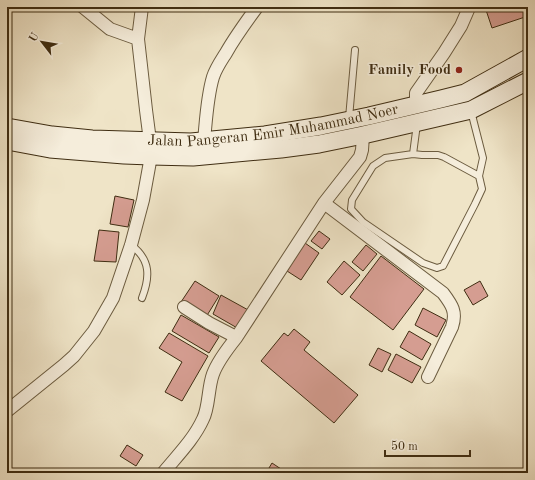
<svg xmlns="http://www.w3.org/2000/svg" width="535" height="480" font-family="'Old Standard TT',serif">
<rect width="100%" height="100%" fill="#efe4c7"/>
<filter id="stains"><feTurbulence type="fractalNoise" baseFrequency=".005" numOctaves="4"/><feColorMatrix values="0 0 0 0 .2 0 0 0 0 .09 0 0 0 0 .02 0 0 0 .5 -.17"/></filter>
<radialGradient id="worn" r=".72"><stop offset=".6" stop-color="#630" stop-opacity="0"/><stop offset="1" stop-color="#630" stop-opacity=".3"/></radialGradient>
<path fill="#d59d91" stroke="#3f2d12" d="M485,7H528V16L492,28Z
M115,196L134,200L128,227L110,224Z
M99,230L119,232L116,262L94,261Z
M319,231L330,239L322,249L311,241Z
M305,243L319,253L301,280L287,271Z
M366,245L377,254L363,271L352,262Z
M381,256L424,289L393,330L350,297Z
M344,261L360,275L342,295L327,282Z
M195,281L219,296L206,317L181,302Z
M480,281L488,296L473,305L464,290Z
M221,295L250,311L239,329L213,314Z
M423,308L446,320L437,337L415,325Z
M181,315L219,337L209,353L172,331Z
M294,329L310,342L304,350L358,395L334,423L261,361L284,333L288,336Z
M409,331L431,344L422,360L400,347Z
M169,333L208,356L182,401L165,392L182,362L159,348Z
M378,348L391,354L382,372L369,365Z
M396,354L421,367L412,383L388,370Z
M127,445L143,455L136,466L120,456Z
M272,463L287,473H266Z"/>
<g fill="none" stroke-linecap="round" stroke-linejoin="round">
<g stroke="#6b5b3f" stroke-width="8">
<path id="service" d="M471,111L483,158L479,176
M349,118L355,50
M413,154L422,155H438L444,157L479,176L482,189L475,204L443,266L437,268L423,263L363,222L351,209L352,200L373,166L385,158Z
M413,154L417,124
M131,245C151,260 150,277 142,298"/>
</g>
<g stroke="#6b5b3f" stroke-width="14">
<path id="minor" d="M83,7L110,29L138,39
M142,7L138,39L146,110L150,141
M416,105V93L444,53L461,26L468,10L467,7
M204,141C206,121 207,97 213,77C216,68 221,61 226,53C235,37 246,22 257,7
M324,203L443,293C452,305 457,312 452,327L428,377
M184,307L209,323L236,337
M7,411L64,365L74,356L94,331L113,298L131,245L143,200L151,156
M163,473C177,456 194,439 203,419C209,408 208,387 213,374C217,363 228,348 236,338L324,203L360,157L362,150L363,135"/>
</g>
<g stroke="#3f2d12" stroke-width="19">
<g id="secondary">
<path id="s1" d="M7,127L52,135L92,139L191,142L265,135L321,126L369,116L441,99L465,93L528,58"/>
<path d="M7,141L50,149L124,155L151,156L193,157L281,149L319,144L363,135L471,110L528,81"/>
</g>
</g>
<use href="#service" stroke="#f5eddb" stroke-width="6"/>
<use href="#minor" stroke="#f5eddb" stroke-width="12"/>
<use href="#secondary" stroke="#f5eddb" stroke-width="17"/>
</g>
<circle fill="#8f2418" stroke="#f5eddb" stroke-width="1.5" cx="459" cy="70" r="4"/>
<g text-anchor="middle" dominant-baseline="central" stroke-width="3" stroke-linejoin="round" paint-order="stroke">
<g font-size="15" font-weight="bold" fill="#3f2d12" stroke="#f5eddb" text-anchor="end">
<text x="451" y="70">Family Food</text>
</g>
<g font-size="15" fill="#3f2d12" stroke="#f5eddb">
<text stroke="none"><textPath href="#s1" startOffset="268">Jalan Pangeran Emir Muhammad Noer</textPath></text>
</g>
</g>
<rect width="535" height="480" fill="none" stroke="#efe4c7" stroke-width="24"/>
<rect x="8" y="8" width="519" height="464" fill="none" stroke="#3f2d12" stroke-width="2"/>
<rect x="12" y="12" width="511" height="456" fill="none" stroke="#3f2d12"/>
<g transform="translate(42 42) rotate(301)" stroke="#f5eddb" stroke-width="3" paint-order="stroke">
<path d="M0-3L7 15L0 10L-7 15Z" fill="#3f2d12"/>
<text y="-6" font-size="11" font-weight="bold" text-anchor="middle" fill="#3f2d12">U</text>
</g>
<path d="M385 450v6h85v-6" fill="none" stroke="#3f2d12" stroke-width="2"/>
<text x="391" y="450" font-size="12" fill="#3f2d12" stroke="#f5eddb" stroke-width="3" paint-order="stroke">50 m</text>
<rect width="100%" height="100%" filter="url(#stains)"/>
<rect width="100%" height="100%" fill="url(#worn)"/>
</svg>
